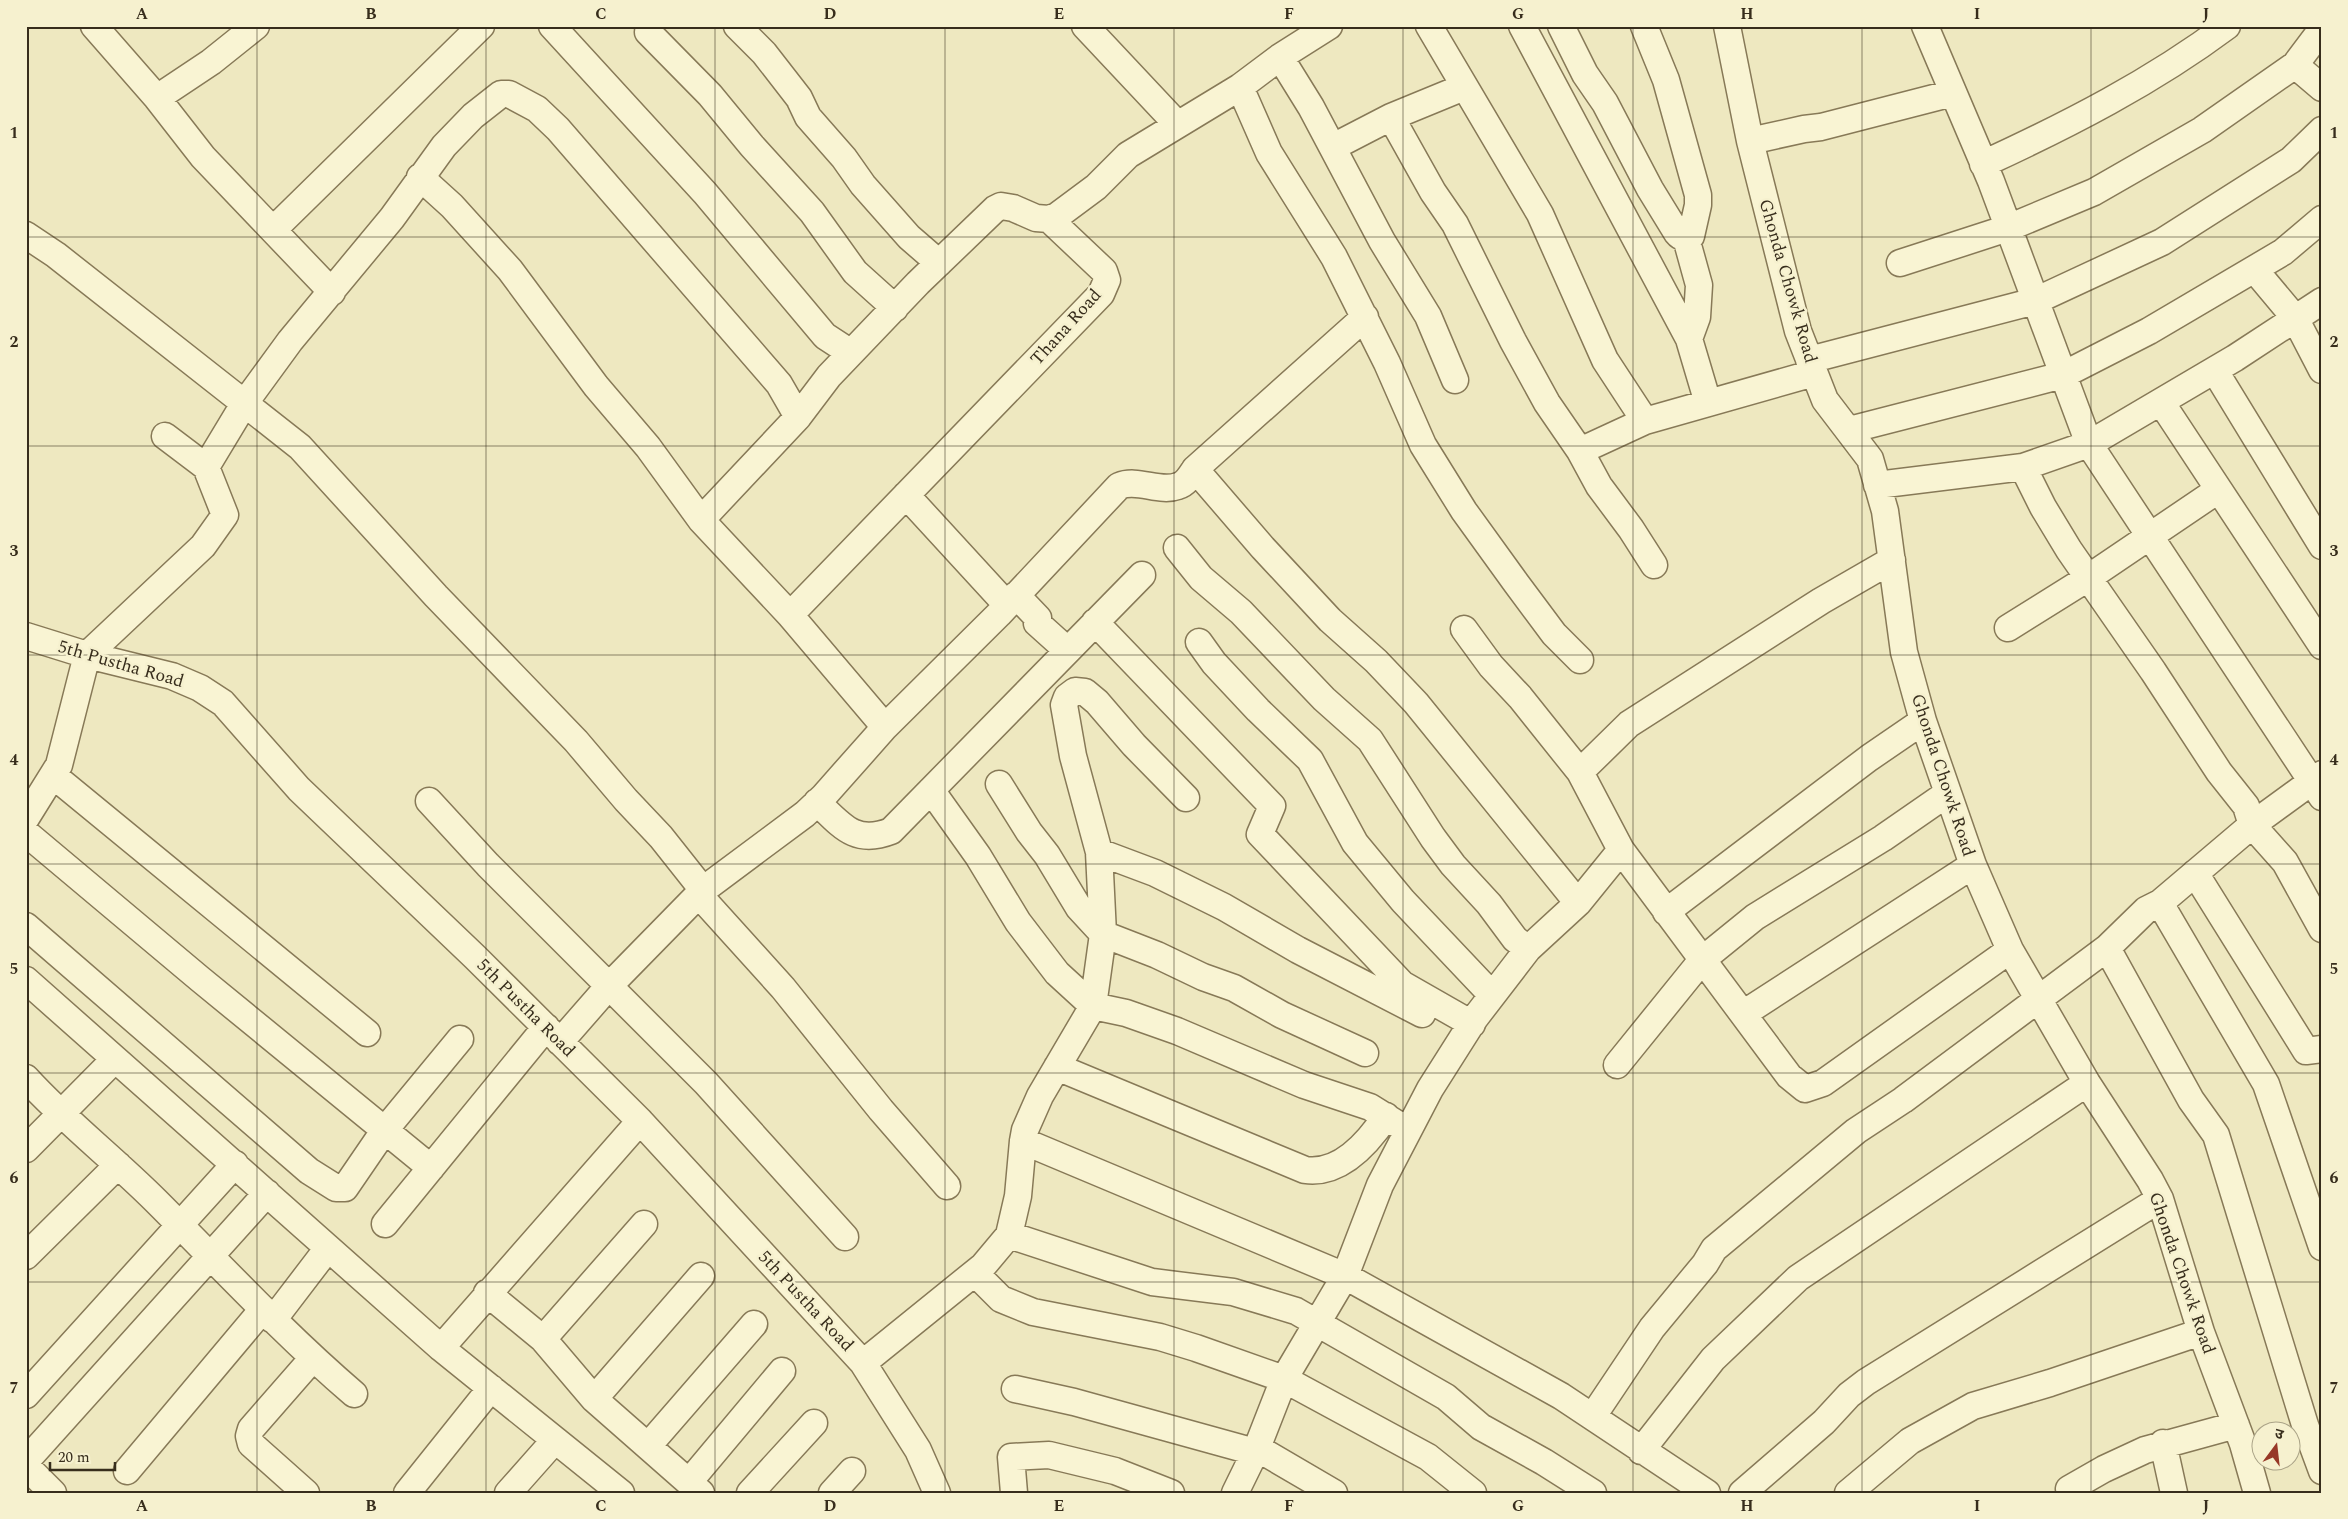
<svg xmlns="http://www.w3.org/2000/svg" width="2348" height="1519" font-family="Spectral,'Noto Sans Devanagari',serif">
<rect width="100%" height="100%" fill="#eee8c0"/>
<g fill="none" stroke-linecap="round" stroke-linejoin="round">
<g stroke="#877957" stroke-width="29">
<path id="minor" d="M94,26L157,98L203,157L332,292
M552,26L705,193L825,336L851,353
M737,26L764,53L799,98L808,117L844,158L863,185L909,237L939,263
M1085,26L1177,124
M1429,26L1540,214L1605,360L1645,421
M1522,26L1689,339
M1561,26L1585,74L1605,103L1650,189L1677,233C1681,238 1684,238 1691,236L1698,205V195L1666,80L1644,26
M1727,26L1750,141L1798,331L1825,400L1870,459L1885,511L1904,652L1923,721L1973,865L2010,950L2087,1083L2150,1180L2160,1199L2201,1332L2243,1444L2257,1493
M1925,26L1991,181L2089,444L2322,797
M2322,29L2295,65L2322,88
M648,32L710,95L752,146L812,212L855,272L895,308
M1280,57L1311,107L1382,241L1428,316L1455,380
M1240,87L1269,153L1334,257L1387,363L1423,445L1464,511L1516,583L1554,634L1580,660
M157,98L211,62L256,26
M1391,117L1433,192L1455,224L1513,341L1547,403L1580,451L1599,486L1631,529L1654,565
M1750,141L1804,129L1821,127L1953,93
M1333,147L1391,117L1464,87
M1983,164C2068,125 2152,82 2227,26
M420,177L452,206L510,270L596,386L648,447L701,520L790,615L885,727
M273,230L481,26
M26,235L56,255L300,447L436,596L576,741L626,800L661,837L703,890
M1686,238L1699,285L1697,317L1689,339L1708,403
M1900,263L2008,228L2094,192L2202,130L2295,65
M2254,269L2295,318L2322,370
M1809,360L2035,301L2162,242L2291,160L2322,130
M2215,371L2322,546
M2161,402L2322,646
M1849,430L2063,375L2149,331L2283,252L2322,219
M165,436L206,467
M1580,451L1645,421L1814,373
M2023,467L2043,507L2069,550L2153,671L2219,772L2246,806L2252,825L2285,862L2322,929
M1195,469L1263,548L1330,620L1376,661L1416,703L1578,903
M1877,485L2023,467L2089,444L2235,358L2322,301
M906,495L1007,605
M701,520L798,417L829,376L918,283L995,209L1001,206L1013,208L1036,218L1049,219L1057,216L1096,187L1128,155L1240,87L1280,57L1329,26
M1177,548L1201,578L1241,612L1324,699L1370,740L1433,838L1453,865L1489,904L1515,939L1528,949
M1016,595L1038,618L1037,623L1067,650
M790,615L1101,294L1107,280L1104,271L1049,219
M1095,622L1272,806L1260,834L1402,984L1472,1024
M2008,628L2088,578L2218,490
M1464,629L1491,666L1520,697L1580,772L1621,850L1789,1076L1805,1089L1823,1083L2010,950
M26,636L87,655L172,676L200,688L223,703L299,789L475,957L640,1121L863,1363L918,1450L937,1493
M1199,642L1214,663L1258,710L1310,760L1355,843L1403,901L1492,995
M1580,772L1629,724L1821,601L1892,560
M54,776L367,1033
M999,784L1029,832L1047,855L1079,908L1103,934L1157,955L1203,977L1234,988L1282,1015L1365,1053
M1186,798L1134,745L1097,702L1085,692L1075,691L1067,697L1064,705L1073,756L1099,852L1103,934L1093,1006L1126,1013L1177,1031L1304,1085L1370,1107L1407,1130
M429,801L488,865L706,1083L845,1237
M817,802C842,826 855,845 891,831L1142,575
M26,818L59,765L87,655L203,546L225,515L206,467L244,404L290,341L392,218L444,146L473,116L501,94H509L537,109L558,129L779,384L798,417
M26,833L200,979L431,1168
M1099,852L1155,873L1224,907L1298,950L1422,1014
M2195,873L2306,1051L2322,1049
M699,895L783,988L881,1110L947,1186
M2160,903L2266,1084L2322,1247
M1666,912L1869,758L1923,721
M26,926L309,1171L336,1188H345L384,1131L460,1039
M2107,948L2191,1100L2216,1135L2305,1425L2322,1471
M26,980L441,1348L621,1493
M1743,1014L1973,865
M560,1042L608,987L703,890L805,814L823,797L885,727L999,614L1119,486C1138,478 1159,493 1178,486C1186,484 1191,475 1195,469L1365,317
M1617,1065L1702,960L1755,917L1883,838L1948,793
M1057,1067L1305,1170C1340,1175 1368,1143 1386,1116
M26,1078C66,1122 113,1158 156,1201C221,1266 284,1334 354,1394
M1023,1141L1345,1276L1561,1396L1707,1493
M26,1149L115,1059
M385,1224L546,1027
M1009,1235L1152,1282L1233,1292L1296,1311L1446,1397L1481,1427L1544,1462L1593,1493
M26,1256L118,1165
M975,1273L1001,1299L1033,1312L1160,1337L1196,1348L1284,1379L1428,1457L1473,1493
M487,1293L543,1339L594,1399L701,1493
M273,1320L328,1248
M543,1339L644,1224
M441,1348L640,1121
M863,1363L983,1266L1009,1235L1018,1196L1023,1141L1025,1130L1040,1096L1093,1006L1057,973L1018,922L978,856L931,790
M1015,1389L1074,1402L1255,1452
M26,1395L235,1164
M594,1399L701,1276
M1593,1416L1652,1328L1705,1264L1714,1249L1856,1131L1903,1100L2107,948L2146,910L2160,903L2252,825L2322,774
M2163,1443L2174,1493
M648,1446L754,1324
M1257,1448L1334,1493
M1641,1451L1713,1359L1798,1278L2087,1083
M26,1461L267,1193
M26,1466L53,1493
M127,1471L263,1309
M689,1482L782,1371
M2069,1489L2104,1469L2145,1450L2236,1425
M306,1493L251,1444L249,1436L251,1429L313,1358
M407,1493L491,1388
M508,1493L555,1440
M750,1493L814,1423
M832,1493L852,1471
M1014,1493L1011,1457L1049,1455L1115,1471L1171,1493
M1235,1493L1257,1448L1284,1379L1345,1276L1380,1185L1430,1089L1475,1018L1528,949L1578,903L1621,850
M1742,1493L1824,1422L1849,1395L1866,1382L2160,1199
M1848,1493L1910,1441L1973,1406L2050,1383L2201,1332"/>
</g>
<use href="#minor" stroke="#f9f4d3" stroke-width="26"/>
</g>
<path fill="none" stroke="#372d1c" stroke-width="1" stroke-opacity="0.55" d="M257,26V1493M486,26V1493M715,26V1493M945,26V1493M1174,26V1493M1403,26V1493M1633,26V1493M1862,26V1493M2091,26V1493M26,237H2322M26,446H2322M26,655H2322M26,864H2322M26,1073H2322M26,1282H2322"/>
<g text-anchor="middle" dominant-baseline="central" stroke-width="5" stroke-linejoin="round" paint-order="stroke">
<g font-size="18" fill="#372d1c" stroke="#f6f1cf">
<text transform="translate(1788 281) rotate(74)">Ghonda Chowk Road</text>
<text transform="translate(1066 327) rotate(-48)">Thana Road</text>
<text transform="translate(121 664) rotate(16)">5th Pustha Road</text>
<text transform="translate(1943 775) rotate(72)">Ghonda Chowk Road</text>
<text transform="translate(526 1008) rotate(45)">5th Pustha Road</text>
<text transform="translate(2182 1273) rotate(71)">Ghonda Chowk Road</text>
<text transform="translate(806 1301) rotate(47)">5th Pustha Road</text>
</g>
</g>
<rect width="2348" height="1519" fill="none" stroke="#f6f1cf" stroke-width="55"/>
<g transform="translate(2276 1446) rotate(15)"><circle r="24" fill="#f6f1cf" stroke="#aaa387"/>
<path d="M0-4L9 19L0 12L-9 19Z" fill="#973827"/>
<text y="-8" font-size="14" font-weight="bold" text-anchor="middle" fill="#372d1c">उ</text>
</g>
<path d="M50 1462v8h65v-8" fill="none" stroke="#372d1c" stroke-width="2.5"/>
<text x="58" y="1462" font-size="15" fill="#372d1c" stroke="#f6f1cf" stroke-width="4" paint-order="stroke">20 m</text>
<rect x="28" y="28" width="2292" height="1464" fill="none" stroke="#372d1c" stroke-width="2"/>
<g font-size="16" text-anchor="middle" font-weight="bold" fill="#372d1c">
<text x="142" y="19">A</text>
<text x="371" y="19">B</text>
<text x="601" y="19">C</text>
<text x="830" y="19">D</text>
<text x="1059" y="19">E</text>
<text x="1289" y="19">F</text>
<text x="1518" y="19">G</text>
<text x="1747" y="19">H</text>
<text x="1977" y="19">I</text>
<text x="2206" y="19">J</text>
<text x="14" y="138">1</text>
<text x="2334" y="138">1</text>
<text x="14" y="347">2</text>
<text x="2334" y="347">2</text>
<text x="14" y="556">3</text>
<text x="2334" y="556">3</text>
<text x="14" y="765">4</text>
<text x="2334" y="765">4</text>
<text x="14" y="974">5</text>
<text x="2334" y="974">5</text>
<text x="14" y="1183">6</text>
<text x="2334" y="1183">6</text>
<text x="14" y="1393">7</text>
<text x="2334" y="1393">7</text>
<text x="142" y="1511">A</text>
<text x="371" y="1511">B</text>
<text x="601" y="1511">C</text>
<text x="830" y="1511">D</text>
<text x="1059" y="1511">E</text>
<text x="1289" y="1511">F</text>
<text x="1518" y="1511">G</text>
<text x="1747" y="1511">H</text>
<text x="1977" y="1511">I</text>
<text x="2206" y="1511">J</text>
</g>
</svg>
